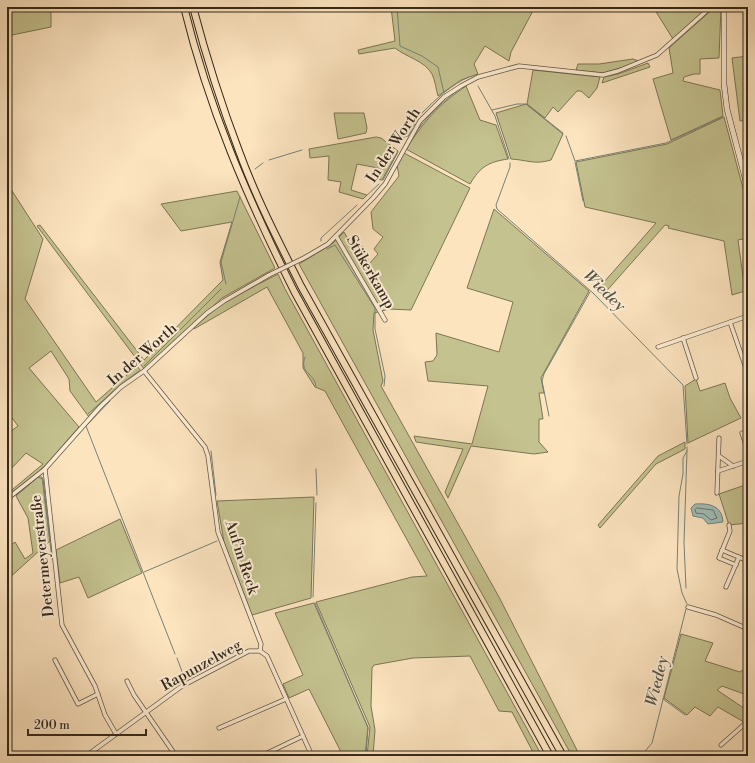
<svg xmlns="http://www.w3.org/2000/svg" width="755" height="763" viewBox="0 0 755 763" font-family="'Libre Bodoni',serif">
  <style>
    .green { fill: #c4c28f; stroke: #7c7555 }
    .water { fill: #a0beb8; stroke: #758279 }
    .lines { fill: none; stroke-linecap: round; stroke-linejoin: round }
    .shore { stroke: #6a736a; stroke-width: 1 }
    .stream { stroke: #758279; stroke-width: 1 }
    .street-casing { stroke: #665744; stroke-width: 5 }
    .secondary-casing { stroke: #34281b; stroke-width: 6 }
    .highway-casing { stroke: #34281b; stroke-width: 8 }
    .street { stroke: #fdedd5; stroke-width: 3.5 }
    .secondary { stroke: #fdedd5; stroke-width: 5 }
    .highway { stroke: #fce4bf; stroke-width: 6 }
    .street-bridge-casing { stroke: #665744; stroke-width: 5; stroke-linecap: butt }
    .street-bridge { stroke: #fdedd5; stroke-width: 3.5 }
    .labels { text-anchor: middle; stroke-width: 4; stroke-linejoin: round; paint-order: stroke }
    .street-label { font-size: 15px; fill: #34281b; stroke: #fdedd5 }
    .water-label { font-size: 16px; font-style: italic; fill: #54554a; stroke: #fdedd5 }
  </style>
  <rect width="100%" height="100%" fill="#fce4bf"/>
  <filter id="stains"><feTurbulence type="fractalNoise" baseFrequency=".005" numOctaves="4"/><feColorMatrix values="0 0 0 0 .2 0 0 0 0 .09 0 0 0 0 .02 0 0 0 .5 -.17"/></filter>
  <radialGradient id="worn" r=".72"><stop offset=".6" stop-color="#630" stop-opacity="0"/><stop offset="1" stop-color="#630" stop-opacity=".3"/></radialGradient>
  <g class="green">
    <polygon points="7,7 51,7 51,27 7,36"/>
    <path d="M391 7H535L511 52 509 61 485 46 474 64 478 74 461 80 438 96C436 89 435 80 432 74 425 61 406 57 395 48L359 54 358 50 395 41Z"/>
    <polygon points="653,7 709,7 673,39"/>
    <polygon points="715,7 721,7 719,58 700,59 700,74 694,74 684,77 683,81 720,90 723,116 671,140 653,79 673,73 669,48"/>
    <polygon points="748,56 748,120 740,121 732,58"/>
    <polygon points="633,59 641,62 603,73 576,70 578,64 599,64"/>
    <polygon points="648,63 650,67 602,83 604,77 618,74"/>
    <polygon points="533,70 600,77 597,88 589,98 581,91 577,91 558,112 553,107 545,118 527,104"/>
    <path d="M466 86 480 120 496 125 508 159C488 162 480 167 470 184L406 149C425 120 437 106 466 86Z"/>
    <path d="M526 104 563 134 551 160C534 165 528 160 511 159L496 113Z"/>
    <polygon points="334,113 364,113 367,128 366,133 338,139"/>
    <polygon points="724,117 748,207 748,238 738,240 745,291 732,295 724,241 668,228 669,226 665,225 603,295 597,290 656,223 585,207 576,162 667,144"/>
    <polygon points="376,137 381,138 398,151 382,180 376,179 378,168 357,164 351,190 367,195 363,199 339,192 341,182 328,180 329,156 310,158 309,149"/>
    <polygon points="404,153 470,188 411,310 389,309 374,313 373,330 383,381 381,386 499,597 580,756 572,756 299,264 332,244 344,232 355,251 363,246 365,249 369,264 378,254 374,249 383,237 373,229 371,212 399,176 397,165"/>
    <path d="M7 183 43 239 25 299 96 402 137 366 141 371 121 386 89 417 70 391 69 379 51 351 29 368 79 427C57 451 36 480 7 498V494L43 464 26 453 10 470 7 466V434L18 426 7 411Z"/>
    <polygon points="237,191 275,268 222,298 144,369 37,226 40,225 144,360 223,280 220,262 232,222 181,231 161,204"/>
    <polygon points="494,209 589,291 541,378 544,393 539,393 543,419 539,419 539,442 548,452 534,454 471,446 448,498 445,492 463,449 416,442 414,436 472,444 488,386 428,381 425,362 433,361 437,355 436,333 499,352 513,302 467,288"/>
    <polygon points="278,274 285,289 542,756 535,756 512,712 499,711 470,656 413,658 374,665 372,668 371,706 375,730 373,756 367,756 370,727 316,602 412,577 427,576 325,391 315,387 303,368 303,353 267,287 194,329 193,328 224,302"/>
    <polygon points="696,379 700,391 725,383 730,398 741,418 688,443 685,386"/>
    <polygon points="685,442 685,449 656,464 600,528 598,525 658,456"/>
    <polygon points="38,477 43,479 50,541 7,580 7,548 15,542 25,559 33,553 28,518 16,496"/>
    <polygon points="748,484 748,523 729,525 719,494"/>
    <polygon points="314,497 311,598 252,615 224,542 217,501"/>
    <polygon points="120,519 142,573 88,598 79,577 60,583 56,550"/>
    <polygon points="314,603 368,727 365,756 343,756 309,689 289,698 283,684 303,675 275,613"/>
    <polygon points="681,634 713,643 705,661 740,672 748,666 748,691 744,694 722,686 717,690 748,711 748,718 744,722 718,707 710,716 695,707 687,715 664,698"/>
  </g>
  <path class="water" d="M695 504C710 503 722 506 723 522L708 524 703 518 693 516 691 508Z"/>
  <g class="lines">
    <polygon class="shore" points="697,508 713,510 717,518 711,520 704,514 696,513 695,510"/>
    <g class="stream">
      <polyline points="397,7 400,46 422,56 438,67 444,93"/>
      <polyline points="478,86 495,116 509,159"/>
      <polyline points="492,110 517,104 526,104 563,133"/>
      <polyline points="566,136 575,161 666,143 723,117"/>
      <path d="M413 137C426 116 442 102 461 88"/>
      <path d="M391 140 408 136C412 129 417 118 423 112 436 99 452 84 469 77"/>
      <polyline points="269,160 302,150"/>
      <polyline points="575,162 583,201"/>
      <polyline points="510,163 510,167 496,205 497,209 593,293 683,385 687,444"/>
      <polyline points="255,169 263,163"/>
      <polyline points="383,180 398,152"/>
      <polyline points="364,198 379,184"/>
      <polyline points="321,241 321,238 357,205"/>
      <polyline points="327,249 335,245 375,308 375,329 385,376 384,386"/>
      <polyline points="226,284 221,262 240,197"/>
      <path d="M305 357C299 374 314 372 316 386"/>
      <polyline points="144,366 221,289"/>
      <polyline points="110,401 86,426 175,654"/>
      <polyline points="179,412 199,437"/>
      <polyline points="88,414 120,385 139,371"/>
      <polyline points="549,416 542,381 544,374 590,292"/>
      <polyline points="687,447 687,451 683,458 683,474 679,496 677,569 682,593 687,604"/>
      <polyline points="211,451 216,495"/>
      <polyline points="316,469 317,495"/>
      <polyline points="16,495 38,477 42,477 52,559"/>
      <polyline points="144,572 217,541"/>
      <polyline points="686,588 684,543 687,451"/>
      <polyline points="313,597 316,503"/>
      <polyline points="315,603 368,728 366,756"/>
      <polyline points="177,658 184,677"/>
      <polyline points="663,699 685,715"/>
      <polyline points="641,756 652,743 686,609"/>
    </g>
    <defs>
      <g id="street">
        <polyline points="336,236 385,320"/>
        <polyline points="304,258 328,244 373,198 385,184 420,121 444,97 461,86 478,77 519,66 603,75 618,71 657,55 711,7"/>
        <polyline points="730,322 748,374"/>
        <polyline points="683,338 696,378"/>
        <polyline points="658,347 748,316"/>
        <polyline points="144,371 205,447 208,456 218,532 261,644 260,651"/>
        <polyline points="742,433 748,451"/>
        <polyline points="719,456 733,466"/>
        <polyline points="45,469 62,625 95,686 105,715 116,734"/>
        <polyline points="718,471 748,461"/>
        <polyline points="717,493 719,438"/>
        <polyline points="7,499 45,469 100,407 121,387 144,371 207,313 224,301 269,275"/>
        <polyline points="729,525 730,531 719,558 736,565"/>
        <polyline points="722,550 748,561"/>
        <polyline points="726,587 739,557"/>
        <polyline points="688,607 716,615 748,629"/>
        <polyline points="55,660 78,704 98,694"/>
        <polyline points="127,681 134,695 176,756"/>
        <polyline points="219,728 286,699"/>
        <polyline points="721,745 748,721"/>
        <polyline points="86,756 182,686 249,651 260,651 267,656 312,756"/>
        <polyline points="261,756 303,736"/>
      </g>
      <polyline id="secondary" points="724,7 724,84 727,109 748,189"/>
      <g id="highway">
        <path d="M184 7C209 109 247 197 294 291L550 756"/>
        <path d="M193 7C206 56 221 104 239 151 256 198 279 242 301 286L563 756"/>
      </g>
    </defs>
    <use href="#street" class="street-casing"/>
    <use href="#secondary" class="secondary-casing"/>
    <use href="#highway" class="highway-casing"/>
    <use href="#street" class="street"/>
    <use href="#secondary" class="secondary"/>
    <use href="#highway" class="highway"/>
    <defs>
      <polyline id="street-bridge" points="269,275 304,258"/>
    </defs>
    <use href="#street-bridge" class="street-bridge-casing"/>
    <use href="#street-bridge" class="street-bridge"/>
  </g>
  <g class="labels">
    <g class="street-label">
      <text transform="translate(393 145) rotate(-57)" y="5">In der Worth</text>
      <text transform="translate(371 272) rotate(60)" y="5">Stükerkamp</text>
      <text transform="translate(142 354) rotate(-41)" y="5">In der Worth</text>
      <text transform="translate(42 556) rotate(-96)" y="5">Determeyerstraße</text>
      <text transform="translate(242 557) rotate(72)" y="5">Auf'm Reck</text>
      <text transform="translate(201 665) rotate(-29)" y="5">Rapunzelweg</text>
    </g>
    <g class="water-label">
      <text transform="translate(605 290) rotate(44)" y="6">Wiedey</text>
      <text transform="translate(656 681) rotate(-76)" y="6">Wiedey</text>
    </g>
  </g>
  <rect width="755" height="763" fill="none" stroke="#fce4bf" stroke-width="24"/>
  <rect x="8" y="8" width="739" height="747" fill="none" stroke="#34281b" stroke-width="2"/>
  <rect x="12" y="12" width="731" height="739" fill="none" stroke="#34281b"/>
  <path d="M28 729v6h118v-6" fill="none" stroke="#34281b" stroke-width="2"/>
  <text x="34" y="729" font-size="12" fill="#34281b" stroke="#fdedd5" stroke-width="3" paint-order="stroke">200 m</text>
  <rect width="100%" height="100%" filter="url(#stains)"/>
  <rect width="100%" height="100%" fill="url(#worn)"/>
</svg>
